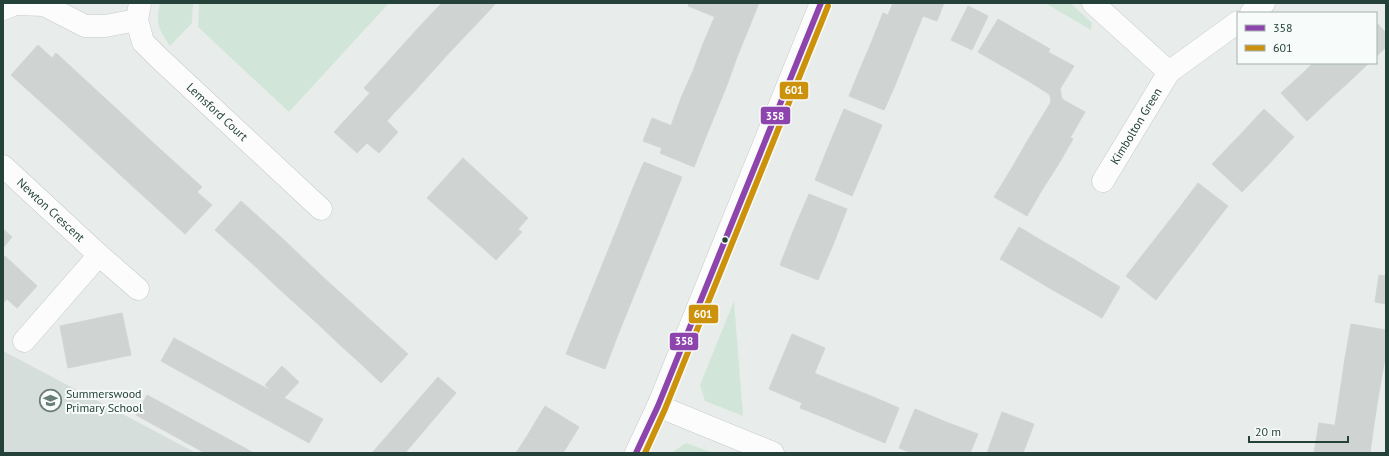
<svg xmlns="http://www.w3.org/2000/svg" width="1389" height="456" viewBox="0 0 1389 456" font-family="'PT Sans',sans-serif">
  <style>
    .built { fill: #d6dedb }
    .green { fill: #d1e6d8 }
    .building { fill: #cfd4d2; stroke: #d1d6d4 }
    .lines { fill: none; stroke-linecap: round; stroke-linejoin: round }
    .minor-casing { stroke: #c5cac8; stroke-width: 23 }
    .minor { stroke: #fcfcfc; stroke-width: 22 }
    .bus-1-casing { stroke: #f7fbf9; stroke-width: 9 }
    .bus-2-casing { stroke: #f7fbf9; stroke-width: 9 }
    .bus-1 { stroke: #8e44ad; stroke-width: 6 }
    .bus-2 { stroke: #cd920c; stroke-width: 6 }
    .bus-dot { fill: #24423a; stroke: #f7fbf9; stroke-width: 1.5 }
    .labels { text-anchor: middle; stroke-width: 4; stroke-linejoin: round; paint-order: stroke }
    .street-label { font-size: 12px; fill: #24423a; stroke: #f7fbf9 }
    .poi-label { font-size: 12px; fill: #24423a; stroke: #f7fbf9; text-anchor: start }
    .line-badge { stroke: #f7fbf9; stroke-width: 1.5 }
    .badge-label { font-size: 11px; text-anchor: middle; font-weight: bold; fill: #fff }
  </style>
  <rect width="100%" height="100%" fill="#e8edeb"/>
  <polygon class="built" points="3,351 130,418 196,453 3,453"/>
  <g class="green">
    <path d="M160 3H193L192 23 170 46C159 29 155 24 160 3Z"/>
    <polygon points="199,3 389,3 289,112 198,27"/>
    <polygon points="1045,3 1070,3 1092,23 1091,30"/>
    <polygon points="734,301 743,416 705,401 700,385"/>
    <polygon points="686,443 713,453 671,453"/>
  </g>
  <g class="building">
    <polygon points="442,3 476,3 487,13 468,33 439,6"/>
    <polygon points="476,3 496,3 487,13"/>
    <polygon points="689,3 759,3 748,30 688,6"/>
    <polygon points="893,3 944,3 937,21 923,16 918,28 888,15"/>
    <polygon points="439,6 468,33 449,53 420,26"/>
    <polygon points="968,6 988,16 972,50 951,40"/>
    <polygon points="883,13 918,28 907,55 872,41"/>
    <polygon points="715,16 748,30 737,57 703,44"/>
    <polygon points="998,19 1024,34 1004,67 978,52"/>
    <polygon points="1376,22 1386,33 1386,47 1376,57"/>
    <polygon points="420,26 449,53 430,74 401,47"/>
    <polygon points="1024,34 1050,49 1030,82 1004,67"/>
    <polygon points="872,41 907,55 896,83 860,69"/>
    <polygon points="703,44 737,57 727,85 693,71"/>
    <polygon points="38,45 52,58 56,53 94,88 63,122 11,75"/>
    <polygon points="401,47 430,74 412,94 383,67"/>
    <polygon points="1048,52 1074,66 1060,89 1061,94 1050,96 1049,94 1030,82"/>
    <polygon points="1313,63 1334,63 1350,81 1328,101 1303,73"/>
    <polygon points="1334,63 1369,63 1350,81"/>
    <polygon points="383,67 412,94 393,114 364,88"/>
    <polygon points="860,69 896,83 884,110 849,96"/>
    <polygon points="693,71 727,85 716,112 681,98"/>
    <polygon points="1303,73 1328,101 1307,121 1281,93"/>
    <polygon points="94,88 160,149 129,183 63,122"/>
    <polygon points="370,93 393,114 387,121 398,132 379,153 367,143 357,153 334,132"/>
    <polygon points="1061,94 1062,99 1085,112 1070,138 1040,120 1051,102 1050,96"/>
    <polygon points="681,98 716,112 705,139 671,126"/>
    <polygon points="844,109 882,125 867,161 829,145"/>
    <polygon points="1264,109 1294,137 1268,165 1238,137"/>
    <polygon points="652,118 705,139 694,167 660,153 662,148 643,141"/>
    <polygon points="1040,120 1073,139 1058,165 1025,145"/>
    <polygon points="1238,137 1268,165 1242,192 1212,164"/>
    <polygon points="829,145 867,161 852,196 815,180"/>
    <polygon points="1025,145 1058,165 1042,190 1010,171"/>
    <polygon points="160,149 202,187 197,192 212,205 185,234 129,183"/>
    <polygon points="463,158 490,183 454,222 427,198"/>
    <polygon points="644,162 682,177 669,209 631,193"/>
    <polygon points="1010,171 1042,190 1027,216 994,197"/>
    <polygon points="490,183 528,218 518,229 522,232 496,260 454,222"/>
    <polygon points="1198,183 1228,206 1210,229 1180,207"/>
    <polygon points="631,193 669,209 656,241 618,226"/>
    <polygon points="809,194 847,209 833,245 794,229"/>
    <polygon points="241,201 262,220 236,249 215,230"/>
    <polygon points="1180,207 1210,229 1192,253 1162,230"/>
    <polygon points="262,220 283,239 257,268 236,249"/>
    <polygon points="618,226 656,241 643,273 605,258"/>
    <polygon points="1019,227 1044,242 1026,274 1000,259"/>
    <polygon points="3,229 12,237 3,248"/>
    <polygon points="794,229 833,245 818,280 780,265"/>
    <polygon points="1162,230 1192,253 1174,276 1144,253"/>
    <polygon points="283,239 304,259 277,287 257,268"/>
    <polygon points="1044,242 1070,257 1051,289 1026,274"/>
    <polygon points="1144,253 1174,276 1156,300 1126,276"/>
    <polygon points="5,256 37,286 17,308 7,299 3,303 3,259"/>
    <polygon points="1070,257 1095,272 1076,303 1051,289"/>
    <polygon points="605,258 643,273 630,305 592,290"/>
    <polygon points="304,259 324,278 298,306 277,287"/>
    <polygon points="1095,272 1120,287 1102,318 1076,303"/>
    <polygon points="1379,275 1386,276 1386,304 1375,302"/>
    <polygon points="324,278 345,297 319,325 298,306"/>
    <polygon points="592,290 630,305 617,337 579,322"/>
    <polygon points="345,297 366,316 340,345 319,325"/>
    <polygon points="122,313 131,355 68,368 60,326"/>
    <polygon points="366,316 387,335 360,363 340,345"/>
    <polygon points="579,322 617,337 605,369 566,354"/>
    <polygon points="1351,324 1386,330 1386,351 1384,364 1345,358"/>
    <polygon points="792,334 825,348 802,403 769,389"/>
    <polygon points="387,335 408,354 381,383 360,363"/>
    <polygon points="174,338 323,419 309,443 161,361"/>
    <polygon points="1345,358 1384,364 1378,398 1340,392"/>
    <polygon points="282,366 299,382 284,398 274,393 265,385"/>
    <polygon points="814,373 843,385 828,419 800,408"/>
    <polygon points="438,377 456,393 405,453 372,453"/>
    <polygon points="843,385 871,396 856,431 828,419"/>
    <polygon points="1340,392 1378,398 1373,431 1335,425"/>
    <polygon points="147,395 254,453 205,453 136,415"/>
    <polygon points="871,396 899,408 885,443 856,431"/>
    <polygon points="545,406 579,427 563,453 556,453 527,436"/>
    <polygon points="915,409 946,422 933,453 911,453 899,448"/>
    <polygon points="1002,412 1034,424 1023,453 987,453"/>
    <polygon points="946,422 978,434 970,453 933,453"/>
    <polygon points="1319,423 1373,431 1370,453 1314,453"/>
    <polygon points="527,436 556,453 516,453"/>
  </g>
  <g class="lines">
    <defs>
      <g id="minor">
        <path id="s1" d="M140 3 137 20 143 42 159 58 321 209"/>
        <polyline points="1093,3 1169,72 1238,22"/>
        <polyline points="3,9 15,4 44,5 85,26 105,26 137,20"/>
        <polyline points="1251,13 1264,3"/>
        <path id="s2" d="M3 166 99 255 138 289"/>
        <path id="s3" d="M1103 181 1169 72"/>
        <polyline points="24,341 99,255"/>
        <polyline points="658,406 773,453"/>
        <polyline points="636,453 658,406 821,3"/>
      </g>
    </defs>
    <use href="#minor" class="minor-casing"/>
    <use href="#minor" class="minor"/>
    <defs>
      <polyline id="bus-1" points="636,453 658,406 821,3"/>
      <polyline id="bus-2" points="645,453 665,409 828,6"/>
    </defs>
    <use href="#bus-1" class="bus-1-casing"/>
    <use href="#bus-2" class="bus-2-casing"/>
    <use href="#bus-1" class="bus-1"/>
    <use href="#bus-2" class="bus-2"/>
  </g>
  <defs>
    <symbol id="school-ring" viewBox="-11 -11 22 22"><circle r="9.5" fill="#f7fbf9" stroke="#697e78" stroke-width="1.5"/><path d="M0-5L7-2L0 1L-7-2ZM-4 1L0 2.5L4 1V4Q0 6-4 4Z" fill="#697e78"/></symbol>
  </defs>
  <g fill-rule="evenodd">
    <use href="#school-ring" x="38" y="388" width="25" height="25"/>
  </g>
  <circle class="bus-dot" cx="725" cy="240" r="3.5"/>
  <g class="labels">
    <g class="street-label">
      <text dy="4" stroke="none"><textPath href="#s1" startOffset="142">Lemsford Court</textPath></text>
      <text dy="4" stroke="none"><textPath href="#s3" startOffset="64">Kimbolton Green</textPath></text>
      <text dy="4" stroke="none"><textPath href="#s2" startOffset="65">Newton Crescent</textPath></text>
    </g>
    <g class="poi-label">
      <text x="66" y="398">Summerswood<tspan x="66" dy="14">Primary School</tspan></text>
    </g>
  </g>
  <g class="line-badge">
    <rect x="779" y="81" width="30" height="19" rx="4" fill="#cd920c"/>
    <rect x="760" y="106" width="31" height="19" rx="4" fill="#8e44ad"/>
    <rect x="688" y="304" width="31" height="20" rx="4" fill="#cd920c"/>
    <rect x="669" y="332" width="30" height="19" rx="4" fill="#8e44ad"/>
  </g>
  <g class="badge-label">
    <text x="794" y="94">601</text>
    <text x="775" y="120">358</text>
    <text x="703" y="318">601</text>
    <text x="684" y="345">358</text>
  </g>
  <rect width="1389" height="456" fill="none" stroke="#24423a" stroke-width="8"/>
  <rect x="1237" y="12" width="140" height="52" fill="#f7fbf9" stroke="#a3b1ad"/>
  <rect x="1245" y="25" width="20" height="6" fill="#8e44ad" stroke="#a3b1ad"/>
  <text x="1273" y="32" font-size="12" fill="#24423a">358</text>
  <rect x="1245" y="45" width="20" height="6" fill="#cd920c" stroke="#a3b1ad"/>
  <text x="1273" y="52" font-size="12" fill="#24423a">601</text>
  <path d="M1249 436v6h99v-6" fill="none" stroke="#24423a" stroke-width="2"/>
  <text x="1255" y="436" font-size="12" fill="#24423a" stroke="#f7fbf9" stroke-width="3" paint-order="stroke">20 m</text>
</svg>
